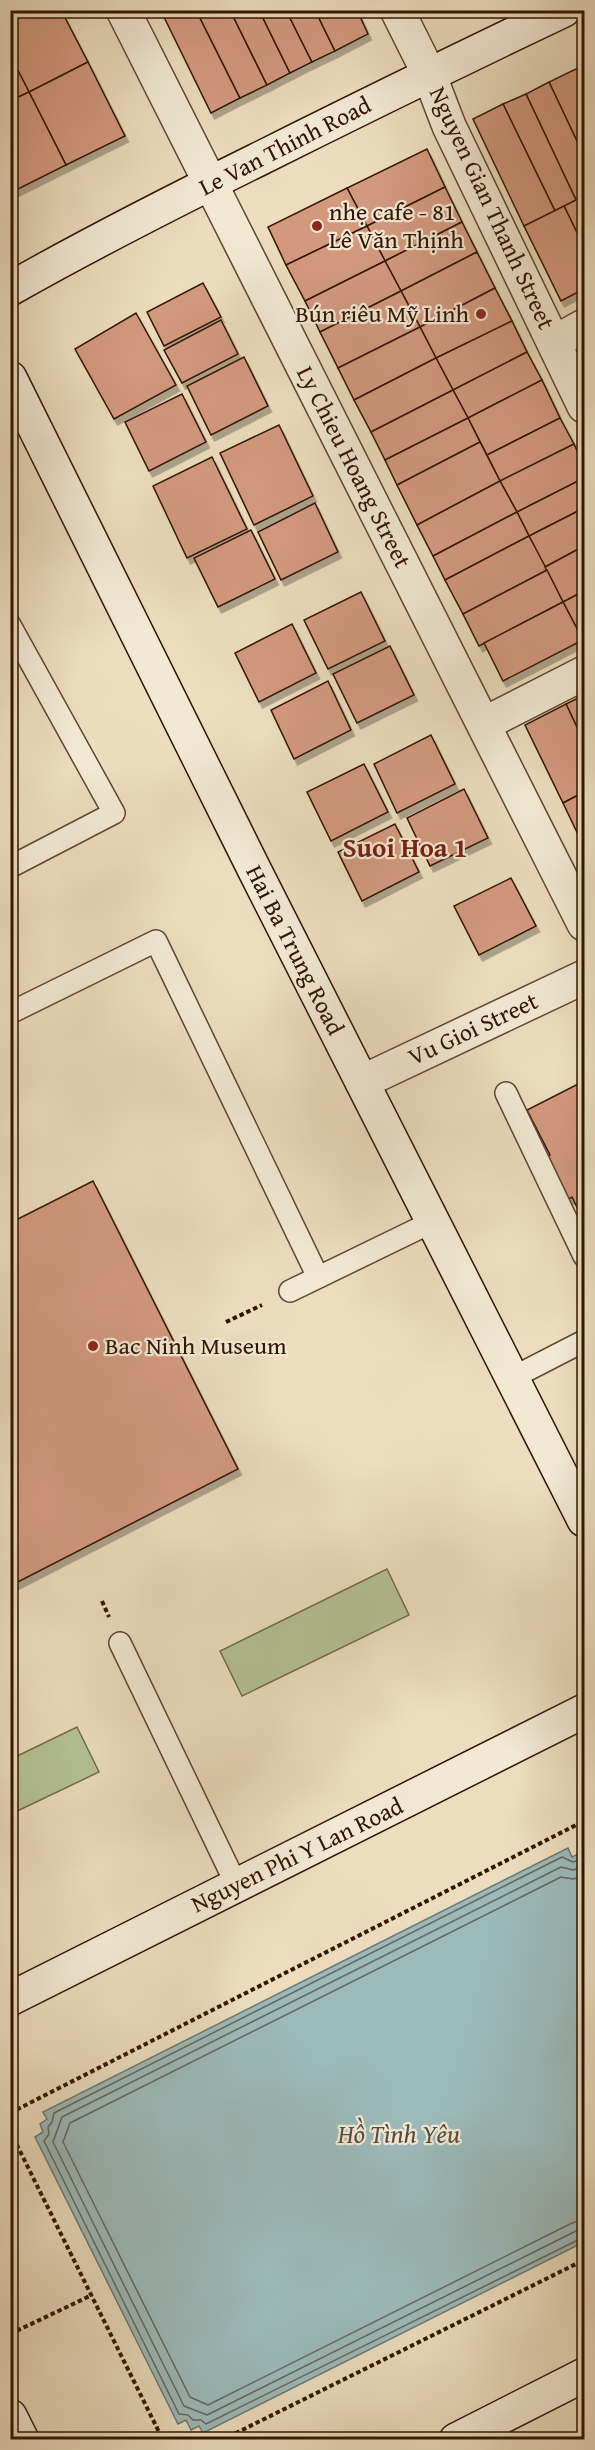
<svg xmlns="http://www.w3.org/2000/svg" width="595" height="2450" viewBox="0 0 595 2450" font-family="'Gentium Book Plus',serif">
  <style>
    .green { fill: #b4c294; stroke: #736b4a; stroke-width: 1.5 }
    .water { fill: #9bbaba; stroke: #717870; stroke-width: 1.5 }
    .lines { fill: none; stroke-linecap: round; stroke-linejoin: round }
    .shore { stroke: #66675d; stroke-width: 1.5 }
    .building { fill: #d3997f; stroke: #321400; stroke-width: 1.5; filter: url(#shadow) }
    .lane-casing { stroke: #604630; stroke-width: 24 }
    .street-casing { stroke: #604630; stroke-width: 36 }
    .secondary-casing { stroke: #321400; stroke-width: 36 }
    .path { stroke: #321400; stroke-width: 4; stroke-dasharray: 4.5 3; stroke-linecap: butt }
    .lane { stroke: #f2e9d5; stroke-width: 21 }
    .street { stroke: #f2e9d5; stroke-width: 33 }
    .secondary { stroke: #f2e9d5; stroke-width: 33 }
    .poi-dot { fill: #8f2418; stroke: #f2e9d5; stroke-width: 2 }
    .labels { text-anchor: middle; stroke-width: 4.5; stroke-linejoin: round; paint-order: stroke }
    .street-label { font-size: 24px; fill: #321400; stroke: #f2e9d5 }
    .poi-label { font-size: 24px; fill: #321400; stroke: #f2e9d5; text-anchor: start }
    .water-label { font-size: 26px; font-style: italic; fill: #574e41; stroke: #f2e9d5 }
    .quarter-label { font-size: 27px; font-weight: bold; fill: #7a1f14; stroke: #f2e9d5 }
  </style>
  <defs>
    <filter id="shadow"><feDropShadow dx="3.5" dy="6" stdDeviation="0" flood-color="#0004"/></filter>
  </defs>
  <rect width="100%" height="100%" fill="#ebddbe"/>
  <filter id="stains"><feTurbulence type="fractalNoise" baseFrequency=".00333" numOctaves="4"/><feColorMatrix values="0 0 0 0 .2 0 0 0 0 .09 0 0 0 0 .02 0 0 0 .5 -.17"/></filter>
  <radialGradient id="worn" r=".72"><stop offset=".6" stop-color="#630" stop-opacity="0"/><stop offset="1" stop-color="#630" stop-opacity=".3"/></radialGradient>
  <g class="green">
    <polygon points="387,1569 409,1615 242,1696 220,1651"/>
    <polygon points="77,1727 99,1772 11,1814 11,1759"/>
  </g>
  <polygon class="water" points="568,1848 572,1857 583,1852 584,1855 584,2242 203,2433 199,2426 191,2430 186,2420 178,2424 35,2137 43,2132 40,2124 47,2119 43,2112"/>
  <g class="lines">
    <g class="shore">
      <polyline points="584,1858 573,1862 562,1857 54,2113 52,2122 48,2127 49,2134 44,2141 179,2414 188,2415 193,2420 201,2420 206,2424 584,2237"/>
      <polyline points="584,1866 573,1870 561,1867 62,2117 53,2142 184,2406 207,2415 576,2231 584,2229"/>
      <polyline points="584,1876 573,1879 561,1877 70,2123 63,2142 190,2397 208,2405 572,2223 584,2220"/>
    </g>
  </g>
  <g class="building">
    <polygon points="10,10 35,10 10,23"/>
    <polygon points="33,10 61,10 88,62 29,92 10,55 10,22"/>
    <polygon points="196,10 240,98 211,113 161,11"/>
    <polygon points="196,10 230,10 267,85 240,98"/>
    <polygon points="230,10 259,10 290,73 267,85"/>
    <polygon points="259,10 286,10 312,62 290,73"/>
    <polygon points="286,10 315,10 335,51 312,62"/>
    <polygon points="315,10 357,10 368,34 335,51"/>
    <polygon points="10,55 29,92 10,101"/>
    <polygon points="88,62 125,136 66,165 29,92"/>
    <polygon points="584,65 584,83 578,68"/>
    <polygon points="578,68 584,83 584,156 549,82"/>
    <polygon points="549,82 584,156 584,196 576,200 526,94"/>
    <polygon points="29,92 66,165 10,193 10,101"/>
    <polygon points="526,94 576,200 555,211 503,104"/>
    <polygon points="503,104 555,211 524,226 473,119"/>
    <polygon points="427,149 445,187 367,226 347,188"/>
    <polygon points="445,187 462,222 385,261 367,226"/>
    <polygon points="347,188 367,226 286,265 268,227"/>
    <polygon points="584,196 584,247 564,206"/>
    <polygon points="564,206 584,247 584,289 561,301 524,226"/>
    <polygon points="462,222 477,252 401,291 385,261"/>
    <polygon points="367,226 385,261 305,301 286,265"/>
    <polygon points="477,252 495,288 420,327 401,291"/>
    <polygon points="385,261 401,291 320,332 305,301"/>
    <polygon points="203,283 221,317 164,346 147,312"/>
    <polygon points="495,288 512,321 436,358 420,327"/>
    <polygon points="401,291 420,327 338,368 320,332"/>
    <polygon points="136,313 176,385 114,419 75,349"/>
    <polygon points="221,320 238,354 182,383 164,350"/>
    <polygon points="512,321 527,352 453,390 436,358"/>
    <polygon points="420,327 436,358 354,400 338,368"/>
    <polygon points="527,352 542,380 468,418 453,390"/>
    <polygon points="244,357 268,406 211,435 187,386"/>
    <polygon points="436,358 453,390 371,432 354,400"/>
    <polygon points="542,380 560,418 487,455 468,418"/>
    <polygon points="453,390 468,418 385,460 371,432"/>
    <polygon points="182,394 206,442 149,471 125,422"/>
    <polygon points="468,418 480,442 397,485 385,460"/>
    <polygon points="560,418 574,444 500,481 487,455"/>
    <polygon points="279,425 313,496 254,525 220,453"/>
    <polygon points="480,442 500,481 417,525 397,485"/>
    <polygon points="574,444 584,466 584,478 517,512 500,481"/>
    <polygon points="212,457 247,529 187,558 153,486"/>
    <polygon points="584,478 584,508 529,536 517,512"/>
    <polygon points="500,481 517,512 433,556 417,525"/>
    <polygon points="315,503 338,552 281,580 258,532"/>
    <polygon points="584,508 584,546 545,567 529,536"/>
    <polygon points="517,512 529,536 445,580 433,556"/>
    <polygon points="251,530 275,579 218,607 194,558"/>
    <polygon points="529,536 547,570 463,614 445,580"/>
    <polygon points="584,546 584,591 563,602 545,567"/>
    <polygon points="547,570 563,602 479,646 463,614"/>
    <polygon points="584,591 584,639 583,640 563,602"/>
    <polygon points="361,592 385,641 328,669 304,620"/>
    <polygon points="563,602 583,640 503,681 484,643"/>
    <polygon points="292,624 316,673 259,702 235,653"/>
    <polygon points="390,646 414,695 357,723 333,674"/>
    <polygon points="328,681 351,730 294,759 271,710"/>
    <polygon points="584,695 584,742 566,704"/>
    <polygon points="566,704 584,742 584,792 563,803 525,725"/>
    <polygon points="431,735 455,784 397,813 374,764"/>
    <polygon points="364,764 388,812 331,841 307,792"/>
    <polygon points="464,789 488,838 430,866 407,818"/>
    <polygon points="584,792 584,847 563,803"/>
    <polygon points="395,824 419,872 362,901 338,852"/>
    <polygon points="511,878 536,926 479,955 454,906"/>
    <polygon points="584,1081 584,1122 580,1124 584,1133 584,1222 572,1197 562,1203 540,1160 550,1155 527,1110"/>
    <polygon points="93,1181 238,1469 10,1586 10,1223"/>
  </g>
  <g class="lines">
    <defs>
      <g id="lane">
        <polyline points="10,625 114,813 10,867"/>
        <polyline points="10,1013 156,941 318,1277"/>
        <polyline points="506,1093 584,1256"/>
        <polyline points="290,1291 432,1222"/>
        <polyline points="512,1378 584,1341"/>
        <polyline points="120,1643 236,1884"/>
      </g>
      <g id="street">
        <polyline points="123,10 584,924"/>
        <polyline points="397,10 429,74 449,126 584,406"/>
        <polyline points="555,342 584,326"/>
        <polyline points="484,724 584,673"/>
        <polyline points="362,1082 584,977"/>
      </g>
      <g id="secondary">
        <path d="M10 289C91 243 174 201 257 160 359 109 461 59 564 10"/>
        <polyline points="10,378 253,867 584,1520"/>
        <polyline points="10,1999 584,1711"/>
        <polyline points="10,2416 22,2440"/>
        <polyline points="456,2440 584,2375"/>
      </g>
    </defs>
    <use href="#lane" class="lane-casing"/>
    <use href="#street" class="street-casing"/>
    <use href="#secondary" class="secondary-casing"/>
    <g class="path">
      <polyline points="226,1322 262,1305"/>
      <polyline points="102,1601 109,1617"/>
      <polyline points="10,2113 584,1821"/>
      <polyline points="10,2131 163,2440"/>
      <polyline points="10,2334 92,2295"/>
      <polyline points="222,2440 584,2260"/>
    </g>
    <use href="#lane" class="lane"/>
    <use href="#street" class="street"/>
    <use href="#secondary" class="secondary"/>
  </g>
  <g class="poi-dot">
    <circle cx="317" cy="226" r="6"/>
    <circle cx="481" cy="314" r="6"/>
    <circle cx="93" cy="1346" r="6"/>
  </g>
  <g class="labels">
    <g class="street-label">
      <text transform="translate(285 146) rotate(-27)" y="8">Le Van Thinh Road</text>
      <text transform="translate(492 208) rotate(65)" y="8">Nguyen Gian Thanh Street</text>
      <text transform="translate(354 467) rotate(63)" y="8">Ly Chieu Hoang Street</text>
      <text transform="translate(295 950) rotate(63)" y="8">Hai Ba Trung Road</text>
      <text transform="translate(473 1029) rotate(-25)" y="8">Vu Gioi Street</text>
      <text transform="translate(297 1855) rotate(-26)" y="8">Nguyen Phi Y Lan Road</text>
    </g>
    <g class="poi-label">
      <text x="329" y="220">nhẹ cafe - 81<tspan x="329" dy="28">Lê Văn Thịnh</tspan></text>
      <text x="469" y="322" text-anchor="end">Bún riêu Mỹ Linh</text>
      <text x="105" y="1354">Bac Ninh Museum</text>
    </g>
    <g class="water-label">
      <text x="399" y="2143">Hồ Tình Yêu</text>
    </g>
    <g class="quarter-label">
      <text x="405" y="857">Suoi Hoa 1</text>
    </g>
  </g>
  <rect width="595" height="2450" fill="none" stroke="#ebddbe" stroke-width="36"/>
  <rect x="12" y="12" width="571" height="2426" fill="none" stroke="#321400" stroke-width="3"/>
  <rect x="18" y="18" width="559" height="2414" fill="none" stroke="#321400" stroke-width="1.5"/>
  <rect width="100%" height="100%" filter="url(#stains)"/>
  <rect width="100%" height="100%" fill="url(#worn)"/>
</svg>
